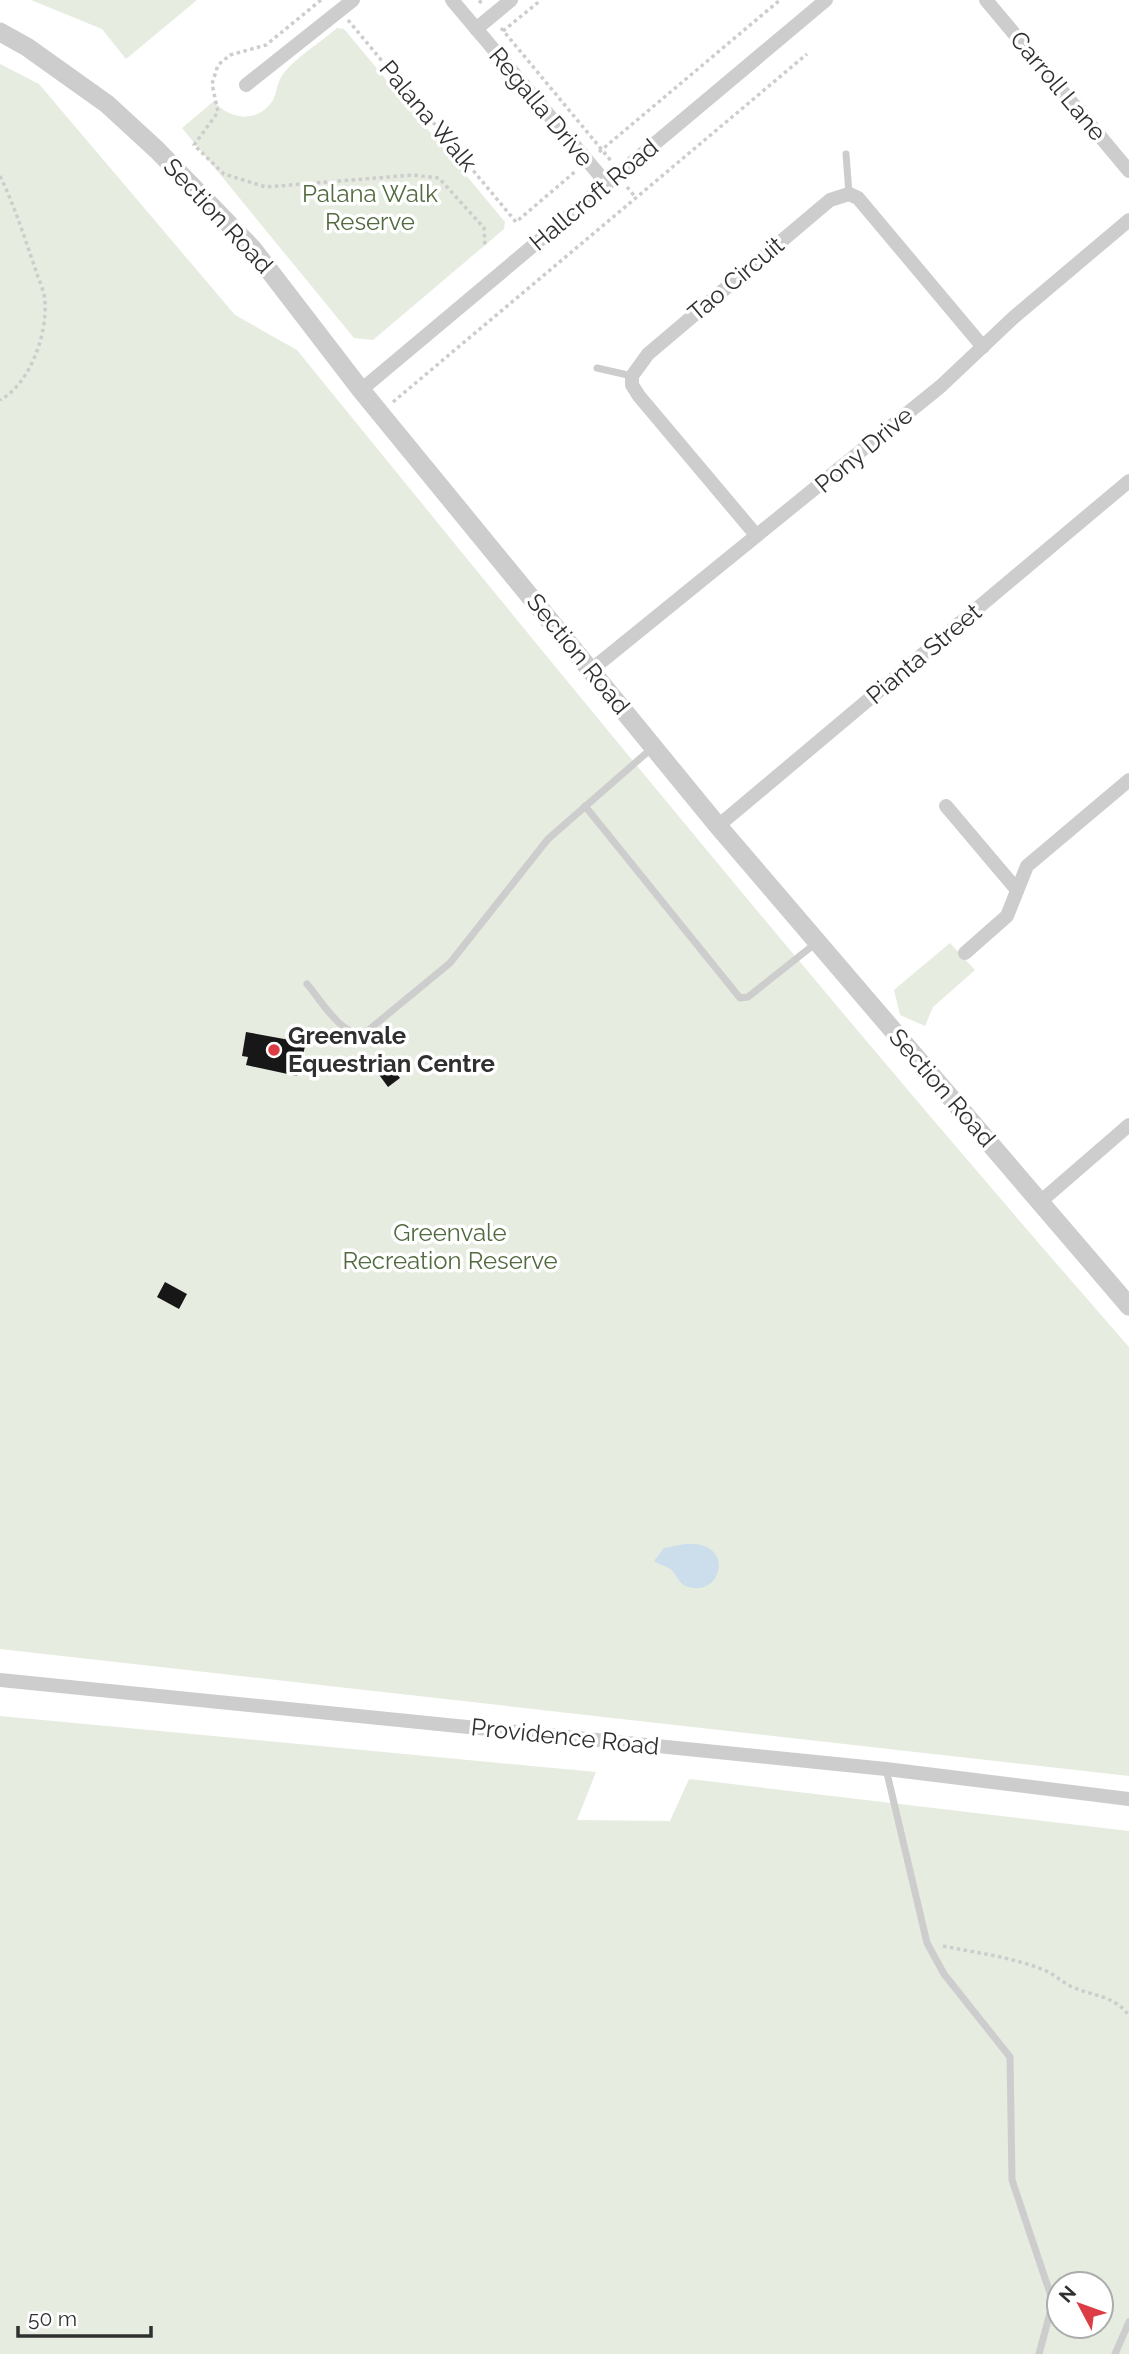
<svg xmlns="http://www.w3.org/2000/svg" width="1129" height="2354" viewBox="0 0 1129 2354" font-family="Raleway,sans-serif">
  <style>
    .green { fill: #e6ecdf; fill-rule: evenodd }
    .water { fill: #ccdeeb }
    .building { fill: #171717 }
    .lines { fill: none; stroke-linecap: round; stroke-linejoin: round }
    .path { stroke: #cdcdcd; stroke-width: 3.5; stroke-dasharray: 3.5 3.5; stroke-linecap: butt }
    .service { stroke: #cdcdcd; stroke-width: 7 }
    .minor { stroke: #cdcdcd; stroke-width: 14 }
    .tertiary { stroke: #cdcdcd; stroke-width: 19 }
    .poi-dot { fill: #dc3c45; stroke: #fff; stroke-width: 2.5 }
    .labels { text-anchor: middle; stroke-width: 7; stroke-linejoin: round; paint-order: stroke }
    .street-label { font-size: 24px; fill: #303030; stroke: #fff }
    .park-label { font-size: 24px; fill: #526a3f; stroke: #fff }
    .poi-label { font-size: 24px; font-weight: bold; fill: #303030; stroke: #fff; text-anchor: start }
  </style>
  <rect width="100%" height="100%" fill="#fff"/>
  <g class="green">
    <polygon points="31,0 197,0 126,59 102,29"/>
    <path d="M337 28 344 29 505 222 504 229 373 340 354 338 182 128 214 101C230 121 259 123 273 100 277 92 277 82 283 74 296 57 320 43 337 28Z"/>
    <path d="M0 64 39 84 235 315 297 350C570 686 844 1021 1129 1347V1776L0 1649Z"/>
    <polygon points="950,943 975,970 933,1007 925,1026 900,1015 894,990"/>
    <path d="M0 1716 596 1772 577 1820 670 1821 689 1779 1129 1831V2354H0ZM1059 2284H1101V2326H1059Z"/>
  </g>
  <path class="water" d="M685 1544C736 1540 723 1597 689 1587 678 1585 677 1573 669 1568 664 1565 659 1565 654 1561L664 1548Z"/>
  <g class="building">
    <polygon points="246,1032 306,1043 297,1076 246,1065 248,1057 242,1056"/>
    <polygon points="383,1056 400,1078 388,1087 372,1065"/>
    <polygon points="165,1282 187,1294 179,1309 157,1297"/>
  </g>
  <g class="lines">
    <g class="path">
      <polyline points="321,0 266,45 230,55 218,65 212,84 218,112 194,145 224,174 266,187 413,175 439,178 484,228 485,247"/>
      <polyline points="479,3 482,0"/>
      <polyline points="348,20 516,222 577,170"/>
      <polyline points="501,28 612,162"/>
      <polyline points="503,31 541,0"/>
      <polyline points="599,152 780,0"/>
      <path d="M0 176C15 207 25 239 36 271 39 281 45 292 45 302 47 335 30 384 0 400"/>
      <polyline points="627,187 636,198"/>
      <polyline points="393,402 807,54"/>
      <path d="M943 1946C977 1953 1012 1957 1044 1970 1054 1974 1062 1982 1072 1987 1093 1996 1116 1996 1129 2016"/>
    </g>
    <g class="service">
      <polyline points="846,154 849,194"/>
      <polyline points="597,368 632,376"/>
      <polyline points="585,806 740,998 748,997 816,943"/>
      <path d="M307 984C321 1000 342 1038 365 1033L450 963 548 839 651 749"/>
      <polyline points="886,1769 927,1943 944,1974 1010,2057 1012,2180 1053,2302 1039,2354"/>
      <polyline points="1115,2354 1129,2322"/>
    </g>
    <g class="minor">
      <polyline points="452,0 607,184"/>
      <polyline points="986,0 1129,171"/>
      <polyline points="476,29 511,0"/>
      <polyline points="246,85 353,0"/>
      <polyline points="361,390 826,0"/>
      <polyline points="756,535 639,396 632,385 632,376 648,354 830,200 849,194 858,198 983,347"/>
      <polyline points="591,670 941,386 1013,318 1129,220"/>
      <polyline points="946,806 1017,890"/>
      <polyline points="718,826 1129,481"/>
      <polyline points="965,953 1007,916 1027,866 1129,780"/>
      <polyline points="1040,1202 1129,1125"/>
      <polyline points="0,1680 886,1769 1129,1799"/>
    </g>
    <polyline class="tertiary" points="0,32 27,47 107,104 157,150 252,248 361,390 718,826 1129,1306"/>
  </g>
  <circle class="poi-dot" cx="274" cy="1050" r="7"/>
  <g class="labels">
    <g class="street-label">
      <text transform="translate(1058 86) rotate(50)" y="8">Carroll Lane</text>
      <text transform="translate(541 107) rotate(50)" y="8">Regalla Drive</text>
      <text transform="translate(428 116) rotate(50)" y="8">Palana Walk</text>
      <text transform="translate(594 195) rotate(-40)" y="8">Hallcroft Road</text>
      <text transform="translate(218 216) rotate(47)" y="8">Section Road</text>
      <text transform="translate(736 279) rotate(-40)" y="8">Tao Circuit</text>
      <text transform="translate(864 450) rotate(-40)" y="8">Pony Drive</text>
      <text transform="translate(578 654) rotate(51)" y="8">Section Road</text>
      <text transform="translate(924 654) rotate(-40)" y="8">Pianta Street</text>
      <text transform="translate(942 1088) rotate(49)" y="8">Section Road</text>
      <text transform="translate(565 1737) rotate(6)" y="8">Providence Road</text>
    </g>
    <g class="park-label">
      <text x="370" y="202">Palana Walk<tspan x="370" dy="28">Reserve</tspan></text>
      <text x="450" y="1241">Greenvale<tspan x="450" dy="28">Recreation Reserve</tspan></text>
    </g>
    <g class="poi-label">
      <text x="288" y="1044">Greenvale<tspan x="288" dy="28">Equestrian Centre</tspan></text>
    </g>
  </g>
  <g transform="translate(1080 2305) rotate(311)"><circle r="33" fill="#ffffff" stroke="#acacac" stroke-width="2"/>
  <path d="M0-5L12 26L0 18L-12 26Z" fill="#dc3c45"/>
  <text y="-10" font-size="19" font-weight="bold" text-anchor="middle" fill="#303030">N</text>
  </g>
  <path d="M18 2326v10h133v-10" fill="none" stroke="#303030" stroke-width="3.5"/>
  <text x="28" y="2326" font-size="21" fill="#303030" stroke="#ffffff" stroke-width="5" paint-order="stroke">50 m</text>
</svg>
